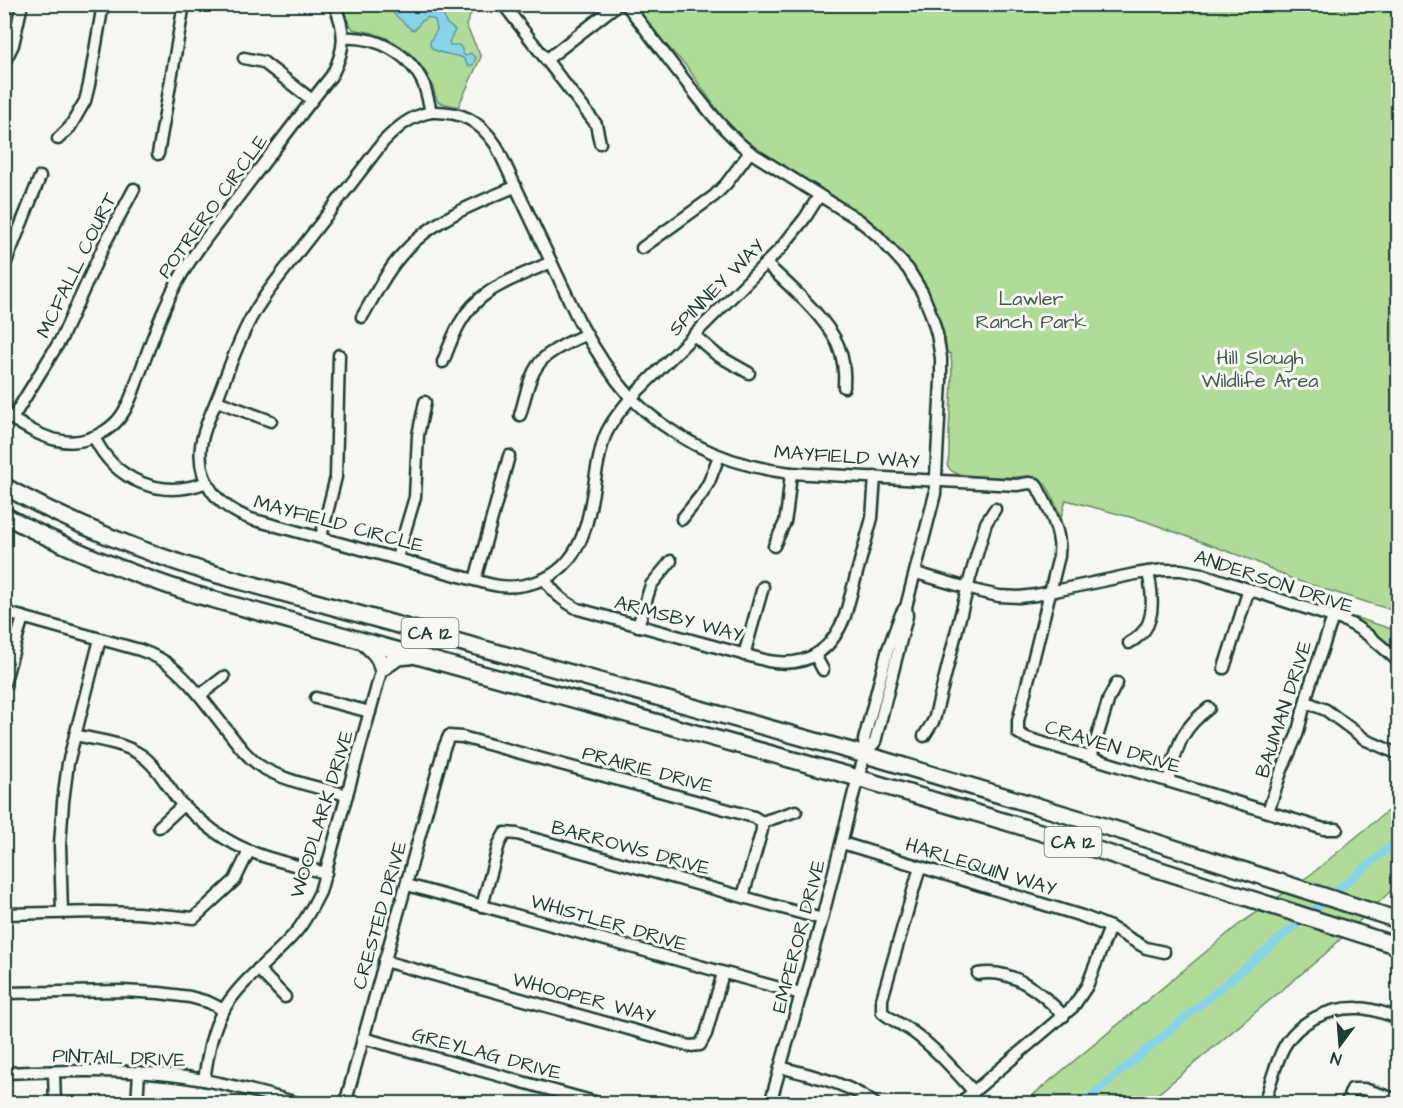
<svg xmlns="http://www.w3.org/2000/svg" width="1403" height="1108" viewBox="0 0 1403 1108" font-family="'Architects Daughter',sans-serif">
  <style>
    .green { fill: #b0db99; stroke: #688c66; stroke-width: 1.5 }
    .water { fill: #89d3e9; stroke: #5f97a1; stroke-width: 1.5 }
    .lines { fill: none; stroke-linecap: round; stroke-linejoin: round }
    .canal { stroke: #89d3e9; stroke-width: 8 }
    .minor-casing { stroke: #1f3d34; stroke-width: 15 }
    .highway-casing { stroke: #1f3d34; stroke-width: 20 }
    .minor { stroke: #f6f6f2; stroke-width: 10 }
    .highway { stroke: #f6f6f2; stroke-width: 15 }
    .labels { text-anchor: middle; stroke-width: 6; stroke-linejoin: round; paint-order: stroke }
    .shield { fill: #f6f6f2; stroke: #60746d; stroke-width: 1.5 }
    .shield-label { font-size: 18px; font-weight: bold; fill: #1f3d34 }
    .street-label { font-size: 20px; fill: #1f3d34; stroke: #f6f6f2 }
    .park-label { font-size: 20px; fill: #3c5d48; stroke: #f6f6f2 }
  </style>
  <rect width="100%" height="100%" fill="#f6f6f2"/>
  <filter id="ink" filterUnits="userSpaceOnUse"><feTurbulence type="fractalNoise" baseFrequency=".0167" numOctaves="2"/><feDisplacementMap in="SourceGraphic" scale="12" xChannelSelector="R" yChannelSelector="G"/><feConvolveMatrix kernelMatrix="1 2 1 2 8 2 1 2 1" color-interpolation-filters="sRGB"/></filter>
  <g filter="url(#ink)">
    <g class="green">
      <path d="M342 5H475L466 25 481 57 458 107 438 102C435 97 434 90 432 84 421 60 401 42 376 34 368 31 360 31 353 29L349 23Z"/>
      <path d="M629 5H1398V612L1292 579 1254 561 1145 521 1066 500 1061 518C1056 507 1050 486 1041 480 1033 474 1024 477 1014 477 1002 478 963 477 953 472 949 469 950 469 947 465 951 455 948 443 949 432 950 404 954 382 951 354L936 349 934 313 892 257 820 187 741 143 687 67Z"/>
      <polygon points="1354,617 1398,631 1398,651 1397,650"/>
      <polygon points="1398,802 1398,884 1325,954 1147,1103 1022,1104 1237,926 1314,872"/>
    </g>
    <path class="water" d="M394 5 401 6 412 10 417 7V5H433L432 10 444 16 446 23 455 30 449 42 450 45H459L462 49 463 54 466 56 470 53 476 58 473 65 468 66C467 65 465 60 463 58 456 54 429 54 430 43 430 39 435 34 437 30L435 20 428 17 420 22 418 26 414 30 411 29 393 13 392 8Z"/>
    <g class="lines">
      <polyline class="canal" points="1082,1104 1398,840"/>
      <defs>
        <g id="minor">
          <polyline points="503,4 596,124 600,143"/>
          <path d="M626 4C645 29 664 53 683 78 704 105 723 131 750 152L859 220 878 236 908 269 922 292 931 314 937 334 941 358V381L935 494 906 607 907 616 875 742 865 754 854 792 822 919 770 1104"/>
          <path d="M343 38C377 36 410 53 424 85 427 94 429 103 431 112"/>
          <polyline points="244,58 263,62 312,100"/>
          <polyline points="546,60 618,4"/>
          <polyline points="4,63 13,45 22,4"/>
          <path d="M431 112C461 111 479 120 496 145L579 321C594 349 610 374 631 398 621 410 611 422 605 436 587 485 599 558 539 581 522 587 507 589 489 584L251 519C218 507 197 482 201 446 203 428 213 410 219 394 229 368 238 342 251 318 264 294 283 273 299 251 327 215 355 179 383 142 399 126 409 117 431 112Z"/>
          <polyline points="58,139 70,127 85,101 89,85 103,4"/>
          <polyline points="158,154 184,4"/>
          <path d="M819 196 805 218 781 248 631 398C675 441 730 466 791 473L1017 485 1029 483 1036 484C1045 502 1057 522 1059 542 1060 546 1059 552 1059 556L1018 721V733L1027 738 1324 829H1337"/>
          <polyline points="642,248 714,196 726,184 750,152"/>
          <path d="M766 264C787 283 827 319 838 345 844 359 845 372 844 387"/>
          <polyline points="4,267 40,177"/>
          <path d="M362 317C375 295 387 270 405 251 434 219 476 203 515 187"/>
          <polyline points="694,335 717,355 749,373"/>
          <path d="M443 362C448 349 453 335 460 323 480 287 515 279 551 262"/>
          <polyline points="217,401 271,421"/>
          <path d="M4 414C37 434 67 455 105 431 111 427 117 422 121 416 131 403 135 385 141 370 150 345 159 319 171 294 188 259 214 228 238 197 269 156 300 115 332 75 346 48 346 31 334 4"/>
          <path d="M520 415C526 396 529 372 544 358 556 347 573 341 586 334"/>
          <polyline points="12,419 61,339 105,243 134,189"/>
          <path d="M94 437C115 481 161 500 207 482"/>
          <polyline points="682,519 702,494 709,482 719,456"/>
          <polyline points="321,537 336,477 339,355"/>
          <polyline points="774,546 785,522 787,510 791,473"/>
          <polyline points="397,558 415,497 418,435 425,402"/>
          <path d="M916 573 981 592 999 596 1019 597 1036 595 1135 574 1163 570H1181L1202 574 1345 621C1366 631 1381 646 1398 661"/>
          <path d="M545 579C553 593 563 601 578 609L768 661C806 668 831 652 845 616L872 518 875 477"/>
          <polyline points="475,580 509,456"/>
          <path d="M4 612 140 650C151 654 163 659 172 667 193 684 209 708 226 729 237 743 246 756 260 766 283 781 321 788 347 795"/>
          <polyline points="638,626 651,585 671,561"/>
          <path d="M1129 643C1133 641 1137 638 1141 634 1156 620 1152 590 1148 572"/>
          <polyline points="744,655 763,587"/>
          <polyline points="815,655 823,670"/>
          <polyline points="1224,668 1249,589"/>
          <polyline points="4,684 23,617"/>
          <polyline points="200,695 224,677"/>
          <polyline points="316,698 370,712"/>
          <polyline points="1306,702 1326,710 1366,740 1398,754"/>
          <path d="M75 735C96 740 122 742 141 755 157 766 167 786 179 801 189 812 203 822 214 831 247 856 287 863 326 873"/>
          <polyline points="924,736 934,720 970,578 986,523 995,509"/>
          <polyline points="865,754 864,740 888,649 901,614 904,609"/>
          <polyline points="1091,757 1109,698 1117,683"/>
          <path d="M1168 781C1178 746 1179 731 1209 708"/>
          <polyline points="1268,812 1281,772 1297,735 1309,688 1333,617"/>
          <polyline points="762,822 796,811"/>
          <polyline points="159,827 183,805"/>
          <polyline points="842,843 1082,916 1110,927 1146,948 1164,952"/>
          <path d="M920 867 882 999V1012C891 1020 903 1025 913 1032 936 1049 955 1071 974 1092"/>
          <polyline points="407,885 801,994"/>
          <polyline points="482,906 499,844 505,833 517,834 822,919"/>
          <polyline points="62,912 60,845 63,802 68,763 100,639"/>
          <polyline points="4,914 98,912 138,913 194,918 235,880 249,851"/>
          <polyline points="384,961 690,1046 700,1045 706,1034 723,973"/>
          <polyline points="258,969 285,997"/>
          <path d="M978 974C1013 968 1041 992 1064 1016"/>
          <polyline points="4,993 122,991 159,993 190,997 208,1002 224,1010"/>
          <polyline points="363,1038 602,1104"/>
          <path d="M780 1067C812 1076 849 1083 875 1104"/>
          <polyline points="54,1072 55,1104"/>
          <path d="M4 1073C60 1071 115 1069 170 1075 215 1080 258 1092 301 1104"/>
          <path d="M204 1080C208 1055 211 1031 224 1009 243 978 273 959 296 932 306 920 313 906 320 892L382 668"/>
          <polyline points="137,1104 139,1072"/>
          <polyline points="345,1104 444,748 449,736 462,737 754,817 762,822 762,830 743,896"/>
          <polyline points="959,1104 1073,1007 1087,986 1110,927"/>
          <path d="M1264 1104C1270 1085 1275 1064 1284 1047 1298 1021 1330 1007 1358 1008 1372 1008 1386 1014 1398 1018"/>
          <polyline points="1346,1104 1352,1089 1364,1089 1398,1100"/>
        </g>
        <g id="highway">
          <path d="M4 486C68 522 135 549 204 571L880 759 1127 833 1398 920"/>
          <path d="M4 515C66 549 131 574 197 595L858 778 1060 838 1398 946"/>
          <path d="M365 643C373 651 380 656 382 668L398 657 410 656"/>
        </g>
      </defs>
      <use href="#minor" class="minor-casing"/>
      <use href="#highway" class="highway-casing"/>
      <use href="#minor" class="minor"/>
      <use href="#highway" class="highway"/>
    </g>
  </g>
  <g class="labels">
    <g class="shield">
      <rect x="401.5" y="618" width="57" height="30" rx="4.5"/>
      <rect x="1044.5" y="827" width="57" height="30" rx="4.5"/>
    </g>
    <g class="shield-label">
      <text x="430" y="639">CA 12</text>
      <text x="1073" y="848">CA 12</text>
    </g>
    <g class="street-label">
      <text transform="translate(212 206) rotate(-54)" y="7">POTRERO CIRCLE</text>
      <text transform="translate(76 265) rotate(-64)" y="7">MCFALL COURT</text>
      <text transform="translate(716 287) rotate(-45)" y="7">SPINNEY WAY</text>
      <text transform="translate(847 456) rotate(4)" y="7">MAYFIELD WAY</text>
      <text transform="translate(339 523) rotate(15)" y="7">MAYFIELD CIRCLE</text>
      <text transform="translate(1274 581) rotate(18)" y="7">ANDERSON DRIVE</text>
      <text transform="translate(679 618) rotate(15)" y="7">ARMSBY WAY</text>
      <text transform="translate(1283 709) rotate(-72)" y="7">BAUMAN DRIVE</text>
      <text transform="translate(1113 746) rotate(17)" y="7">CRAVEN DRIVE</text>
      <text transform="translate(648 769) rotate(15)" y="7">PRAIRIE DRIVE</text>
      <text transform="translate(321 814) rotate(-73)" y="7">WOODLARK DRIVE</text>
      <text transform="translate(631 847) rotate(15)" y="7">BARROWS DRIVE</text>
      <text transform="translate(981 866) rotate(17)" y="7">HARLEQUIN WAY</text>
      <text transform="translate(379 915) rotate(-74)" y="7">CRESTED DRIVE</text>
      <text transform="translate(609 922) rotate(16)" y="7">WHISTLER DRIVE</text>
      <text transform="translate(798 936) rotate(-75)" y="7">EMPEROR DRIVE</text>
      <text transform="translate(584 997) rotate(15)" y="7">WHOOPER WAY</text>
      <text transform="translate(487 1053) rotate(15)" y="7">GREYLAG DRIVE</text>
      <text transform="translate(119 1057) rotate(2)" y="7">PINTAIL DRIVE</text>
    </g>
    <g class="park-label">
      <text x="1031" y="305">Lawler<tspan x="1031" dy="23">Ranch Park</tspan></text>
      <text x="1260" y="364">Hill Slough<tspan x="1260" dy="23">Wildlife Area</tspan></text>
    </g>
  </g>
  <rect width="1403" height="1108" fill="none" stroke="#f6f6f2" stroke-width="24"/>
  <rect x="12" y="12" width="1379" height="1084" fill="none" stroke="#1f3d34" stroke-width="2" filter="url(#ink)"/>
  <g transform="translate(1340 1045) rotate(196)" stroke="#f6f6f2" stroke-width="4.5" paint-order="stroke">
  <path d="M0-4.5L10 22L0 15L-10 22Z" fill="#1f3d34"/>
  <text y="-9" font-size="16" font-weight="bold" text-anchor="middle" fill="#1f3d34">N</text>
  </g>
</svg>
